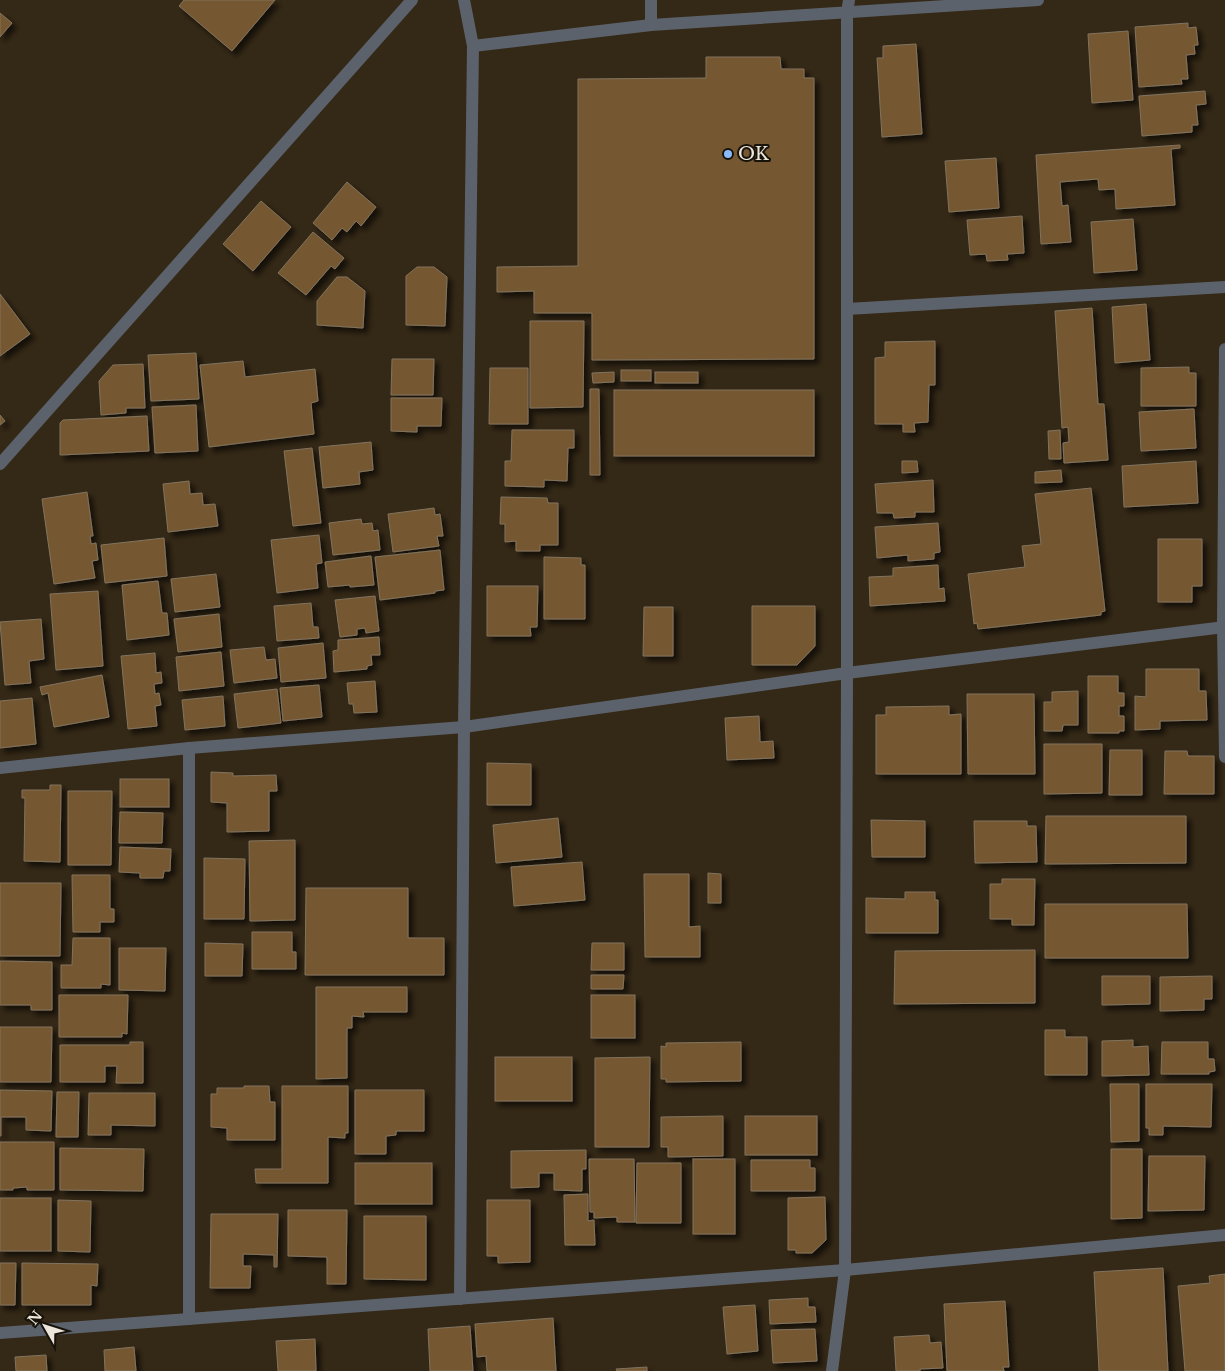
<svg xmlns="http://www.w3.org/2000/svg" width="1225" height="1371" viewBox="0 0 1225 1371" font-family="'Libre Baskerville',serif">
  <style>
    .building { fill: #745931; stroke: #82735f; filter: url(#shadow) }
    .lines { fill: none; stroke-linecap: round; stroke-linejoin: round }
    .service { stroke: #5c626b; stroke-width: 12 }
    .minor { stroke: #5c626b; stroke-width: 12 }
    .poi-dot { fill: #8abafc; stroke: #17120a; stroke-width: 2 }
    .labels { text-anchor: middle; stroke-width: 4; stroke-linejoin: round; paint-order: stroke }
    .poi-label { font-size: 18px; fill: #ece5d9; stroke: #17120a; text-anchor: start }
  </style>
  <defs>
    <filter id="shadow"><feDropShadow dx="4.5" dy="4.5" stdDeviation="2.5" flood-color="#0009"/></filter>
  </defs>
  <rect width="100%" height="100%" fill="#342816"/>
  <g class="building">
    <polygon points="184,0 275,0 232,51 179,6"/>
    <polygon points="0,13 12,23 0,37"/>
    <polygon points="1188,23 1188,28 1196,27 1198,45 1194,45 1195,54 1186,55 1188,79 1181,79 1182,84 1139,87 1135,27"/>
    <polygon points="1128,31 1133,100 1092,103 1088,34"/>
    <polygon points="916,44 922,134 882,137 877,58 883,58 883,46"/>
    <polygon points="706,57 780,57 781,69 804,69 804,78 814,78 814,359 592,360 592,313 534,313 534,291 497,292 497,267 578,266 578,79 706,78"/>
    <polygon points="1205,91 1206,104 1196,105 1198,125 1192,125 1192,132 1142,136 1139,96"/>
    <polygon points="1180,145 1180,148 1171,149 1175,205 1116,209 1115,189 1099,190 1098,179 1060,182 1062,206 1068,205 1071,242 1041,244 1036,155"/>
    <polygon points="996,158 999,208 949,212 945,161"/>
    <polygon points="347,182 376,207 361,226 356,221 347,232 342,228 332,240 313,223"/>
    <polygon points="261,201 291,227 253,271 223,244"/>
    <polygon points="1022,216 1024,253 1007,254 1008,260 987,261 986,254 970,255 967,220"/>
    <polygon points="1133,219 1137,270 1094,273 1091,222"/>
    <polygon points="313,232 344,258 335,269 331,266 306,295 278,273"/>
    <polygon points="417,267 434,267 447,277 445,326 406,325 406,276"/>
    <polygon points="337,277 347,277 365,291 363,328 317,325 317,301"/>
    <polygon points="0,294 30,334 0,356"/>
    <polygon points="1146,304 1150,360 1115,363 1112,307"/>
    <polygon points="1092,308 1098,404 1104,404 1108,460 1064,463 1063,443 1069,442 1068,427 1062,428 1055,311"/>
    <polygon points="530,321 584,321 583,407 530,408"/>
    <polygon points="935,341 935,385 929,385 928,422 914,423 915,432 903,432 903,424 875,424 875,358 885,357 885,342"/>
    <polygon points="196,353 199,399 151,401 148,355"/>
    <polygon points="392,359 434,359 433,395 391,395"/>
    <polygon points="243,361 245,377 315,369 318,401 311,403 314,434 209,447 200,365"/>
    <polygon points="143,364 145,408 126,408 126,413 101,415 99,381 113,365"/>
    <polygon points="1189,367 1189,373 1196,373 1196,406 1141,406 1141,368"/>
    <polygon points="490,368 528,368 528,424 489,424"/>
    <rect x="621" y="370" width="30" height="11"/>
    <polygon points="614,372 614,382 593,383 592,373"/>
    <rect x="655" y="372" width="43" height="11"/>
    <polygon points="590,389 599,389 600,475 590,475"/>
    <rect x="614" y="390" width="200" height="66"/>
    <polygon points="391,398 442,398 441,426 417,426 417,432 391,431"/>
    <polygon points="196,405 198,451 155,453 152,407"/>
    <polygon points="1194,409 1196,448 1141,451 1139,412"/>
    <polygon points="0,415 5,421 0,425"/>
    <polygon points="147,416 149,451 60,455 60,423 63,420"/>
    <polygon points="512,430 574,430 574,448 568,448 567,481 544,480 544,487 505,486 505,461 511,461"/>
    <polygon points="1060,430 1061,459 1049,459 1048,431"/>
    <polygon points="371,442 373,470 359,472 360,484 323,488 319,447"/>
    <polygon points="312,448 321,523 293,526 284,451"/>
    <polygon points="902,461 917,461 918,472 902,473"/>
    <polygon points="1196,461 1198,503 1124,507 1122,466"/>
    <polygon points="1061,470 1062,482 1035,483 1035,472"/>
    <polygon points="933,480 934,512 915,512 915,517 894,518 893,513 877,513 875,484"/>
    <polygon points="189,481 190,494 202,493 203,505 215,504 218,526 168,532 163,484"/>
    <polygon points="1091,488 1105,611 1101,612 1101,615 978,629 977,623 974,624 968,574 1025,567 1022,546 1041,544 1035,494"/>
    <polygon points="87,492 93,536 90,536 91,544 96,543 98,560 92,561 95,578 54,584 42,499"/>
    <polygon points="501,497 547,498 548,503 558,503 558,545 540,545 540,551 516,551 516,541 505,542 505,524 500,524"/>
    <polygon points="434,508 435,515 440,514 443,536 437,536 439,546 393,552 388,514"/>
    <polygon points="361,519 362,524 372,523 373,531 378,530 380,550 333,555 329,523"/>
    <polygon points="938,523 940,552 934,553 934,559 908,561 908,555 877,558 875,527"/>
    <polygon points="319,535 322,563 316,564 318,588 277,593 271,540"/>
    <polygon points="164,538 167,576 105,583 101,545"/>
    <polygon points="1158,539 1202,539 1202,586 1192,586 1192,602 1158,602"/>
    <polygon points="440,550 444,590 435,591 435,593 380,600 375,557"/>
    <polygon points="371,556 374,585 350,587 350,585 328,587 325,562"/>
    <polygon points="544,557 581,558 581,565 585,565 585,619 544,619"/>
    <polygon points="938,565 939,589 944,588 945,601 870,606 869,577 893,576 893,568"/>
    <polygon points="216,574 220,607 175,612 171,579"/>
    <polygon points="158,581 162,613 167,613 169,635 127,640 122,585"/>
    <polygon points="487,586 538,586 537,627 530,627 531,636 487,636"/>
    <polygon points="98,591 103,666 56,670 50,594"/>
    <polygon points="375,596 379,631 366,633 365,628 357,629 357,635 340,637 335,600"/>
    <polygon points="311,603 313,627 318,627 319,638 277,641 274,606"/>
    <polygon points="752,606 815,606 815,646 797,665 752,665"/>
    <polygon points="644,607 673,607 673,656 643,656"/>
    <polygon points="219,614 222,647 178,652 174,619"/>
    <polygon points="41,619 44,659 29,661 31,683 5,685 0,622"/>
    <polygon points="379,637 380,655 371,655 372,665 367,666 367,669 334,672 333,651 338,650 338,640"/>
    <polygon points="323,643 326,678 281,682 278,648"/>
    <polygon points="264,647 266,660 275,659 277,678 234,683 230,650"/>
    <polygon points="221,652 224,686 179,691 176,657"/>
    <polygon points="155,653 156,673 161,672 162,683 154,684 155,694 159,693 161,705 155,706 157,726 128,729 121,656"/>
    <polygon points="1146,669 1199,669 1199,691 1206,691 1207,720 1160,721 1160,729 1135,730 1135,696 1146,697"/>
    <polygon points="102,675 109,717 54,727 48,693 42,695 40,687"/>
    <polygon points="1088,676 1118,676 1118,693 1124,693 1124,706 1119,706 1119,716 1124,716 1124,731 1119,731 1119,733 1088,733"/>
    <polygon points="375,681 377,712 354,713 353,704 349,704 347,683"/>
    <polygon points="319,685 322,717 283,721 280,688"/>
    <polygon points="277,689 281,723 238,728 234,694"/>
    <polygon points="1078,691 1078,725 1063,725 1062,731 1044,731 1044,702 1052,702 1052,692"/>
    <polygon points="967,694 1034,694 1035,774 968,774"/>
    <polygon points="223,696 225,726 185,730 182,700"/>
    <polygon points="32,698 36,744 0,748 0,701"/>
    <polygon points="949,706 949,715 961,714 961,774 876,774 876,715 886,715 886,707"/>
    <polygon points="759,716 760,742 773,741 774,758 727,760 725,718"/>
    <polygon points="1044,744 1102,744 1102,793 1044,794"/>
    <polygon points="1110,750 1142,750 1142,795 1109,795"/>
    <polygon points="1165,751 1187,751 1188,756 1214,756 1214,794 1164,794"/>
    <polygon points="487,763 531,764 531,805 487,805"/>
    <polygon points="211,772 233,773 233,776 276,775 277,791 269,791 269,831 227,832 227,803 211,802"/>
    <rect x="120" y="779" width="49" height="28"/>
    <polygon points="50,785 61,785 60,862 24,861 25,798 22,798 22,790 50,790"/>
    <polygon points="68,791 112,791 111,865 68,865"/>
    <polygon points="120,812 163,813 162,843 119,843"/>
    <polygon points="1046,816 1186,816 1186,863 1045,864"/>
    <polygon points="558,818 562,857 496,863 493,825"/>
    <polygon points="871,820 925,821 925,857 872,857"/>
    <polygon points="974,821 1027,821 1027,826 1036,826 1037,862 975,863"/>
    <polygon points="295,840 295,920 250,921 249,841"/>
    <polygon points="120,847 171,849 170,871 164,871 163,878 140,878 140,873 119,872"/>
    <polygon points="204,858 245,859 244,919 204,919"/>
    <polygon points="582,862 585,900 514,906 511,867"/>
    <polygon points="708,873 721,874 721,903 708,903"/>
    <polygon points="644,874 689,874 689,927 700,926 700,957 645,957"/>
    <polygon points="72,875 110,875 110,909 114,909 114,922 100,922 100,932 73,932"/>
    <polygon points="1002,879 1035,879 1034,925 1012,925 1012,919 990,919 990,884 1002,884"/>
    <polygon points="0,883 61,883 60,956 0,956"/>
    <polygon points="306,888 408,888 408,938 444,938 444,975 305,975"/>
    <polygon points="905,892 935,892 935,900 938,900 938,933 866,933 866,898 905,899"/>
    <polygon points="1045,904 1187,904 1188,958 1045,958"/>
    <polygon points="252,932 292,932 292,952 296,952 296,969 252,969"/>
    <polygon points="73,938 110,938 110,985 101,984 101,988 61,988 61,965 72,965"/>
    <polygon points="205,943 243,944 242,976 205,976"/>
    <polygon points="592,943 624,943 624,970 591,970"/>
    <polygon points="119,948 166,948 165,991 119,990"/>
    <polygon points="1035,950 1035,1003 894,1004 895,951"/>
    <polygon points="0,961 52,962 52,1010 31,1010 31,1005 0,1005"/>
    <polygon points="591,975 624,975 623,989 591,989"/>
    <polygon points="1102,976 1150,976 1150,1004 1102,1005"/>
    <polygon points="1212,976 1212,999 1204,999 1204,1010 1160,1011 1160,977"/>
    <polygon points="316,987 407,987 407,1012 363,1012 364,1017 352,1016 352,1028 347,1028 347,1078 316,1079"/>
    <polygon points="59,995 128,995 127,1034 122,1033 122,1037 59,1037"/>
    <rect x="591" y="995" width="44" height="43"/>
    <polygon points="0,1027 52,1027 51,1082 0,1082"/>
    <polygon points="1045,1030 1065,1030 1065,1037 1087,1037 1087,1075 1045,1075"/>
    <polygon points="1133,1040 1133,1047 1148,1046 1149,1075 1102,1076 1102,1041"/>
    <polygon points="130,1042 143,1042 143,1083 116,1083 117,1066 105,1066 105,1082 60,1082 60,1045 130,1045"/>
    <polygon points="741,1042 741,1081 666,1082 666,1079 661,1079 661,1046 666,1047 666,1043"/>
    <polygon points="1162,1042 1208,1042 1208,1059 1214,1059 1215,1071 1209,1072 1209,1074 1161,1074"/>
    <rect x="495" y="1057" width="77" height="44"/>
    <polygon points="650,1057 649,1147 595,1147 595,1058"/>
    <polygon points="1110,1084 1139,1084 1139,1141 1111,1142"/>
    <polygon points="1146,1084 1212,1084 1211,1127 1163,1126 1163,1135 1149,1135 1149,1128 1146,1128"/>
    <polygon points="244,1086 269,1086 270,1102 275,1102 275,1140 227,1140 227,1128 211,1127 211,1094 217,1094 217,1088 244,1088"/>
    <polygon points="282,1086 348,1086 348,1133 345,1133 345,1138 328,1137 328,1183 256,1183 255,1169 282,1169"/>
    <polygon points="0,1090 52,1091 51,1131 26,1130 26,1117 1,1117 1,1136 0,1136"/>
    <polygon points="355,1090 424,1090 424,1131 396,1131 396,1135 386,1136 386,1154 355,1154"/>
    <polygon points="57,1092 79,1092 78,1137 56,1137"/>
    <polygon points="89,1093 155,1093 155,1126 111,1125 111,1135 88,1135"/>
    <polygon points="723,1116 723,1156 668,1157 668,1147 661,1147 661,1117"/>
    <rect x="745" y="1116" width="72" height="39"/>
    <polygon points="0,1142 54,1142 54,1190 27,1190 27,1187 13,1188 13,1190 0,1190"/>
    <polygon points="60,1148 144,1149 143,1191 60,1190"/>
    <polygon points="1111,1149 1142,1149 1142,1218 1111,1219"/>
    <polygon points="586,1150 586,1169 582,1169 582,1191 554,1190 554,1173 539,1173 539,1187 511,1188 511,1151"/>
    <polygon points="1149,1156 1205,1156 1204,1210 1148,1211"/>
    <polygon points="589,1159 634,1159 635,1222 617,1222 617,1217 594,1218 594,1212 590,1212"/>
    <rect x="693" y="1159" width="42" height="75"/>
    <polygon points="751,1160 810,1160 810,1168 815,1168 815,1191 751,1191"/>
    <rect x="355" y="1163" width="77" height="41"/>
    <polygon points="637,1163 681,1163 681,1223 636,1223"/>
    <polygon points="588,1194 588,1221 594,1220 595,1245 565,1245 564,1195"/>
    <polygon points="825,1197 826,1240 812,1253 796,1253 796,1250 788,1250 788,1198"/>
    <rect x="0" y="1198" width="51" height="53"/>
    <polygon points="58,1200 91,1201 90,1252 58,1251"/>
    <polygon points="487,1200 530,1200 530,1262 498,1263 498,1256 487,1256"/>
    <polygon points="288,1210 347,1210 346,1284 327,1284 327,1257 288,1256"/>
    <polygon points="211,1214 278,1214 277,1267 274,1267 274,1255 243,1254 243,1266 251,1266 250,1288 210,1288"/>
    <polygon points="364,1216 426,1216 426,1280 364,1279"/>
    <polygon points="0,1263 16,1263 15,1305 0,1305"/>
    <polygon points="22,1263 98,1264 97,1286 91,1285 91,1305 22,1305"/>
    <polygon points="1163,1268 1168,1371 1099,1371 1094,1272"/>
    <polygon points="1225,1274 1225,1371 1185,1371 1178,1286 1210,1283 1209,1276"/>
    <polygon points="808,1298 808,1307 815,1307 816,1322 770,1324 769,1300"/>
    <polygon points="1005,1301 1009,1367 1003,1367 1004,1371 947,1371 944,1304"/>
    <polygon points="755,1305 758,1351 727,1354 723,1307"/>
    <polygon points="553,1318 556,1371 487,1371 486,1356 477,1357 475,1324"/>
    <polygon points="470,1326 473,1371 430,1371 428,1329"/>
    <polygon points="815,1329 817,1361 773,1363 771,1330"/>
    <polygon points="929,1335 930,1343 941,1342 943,1368 920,1369 920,1371 896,1371 894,1337"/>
    <polygon points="315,1339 316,1371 278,1371 276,1341"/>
    <polygon points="134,1347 136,1371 105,1371 104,1350"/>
    <polygon points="46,1355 47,1371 16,1371 15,1357"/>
    <polygon points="647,1367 647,1371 617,1371 616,1369"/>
  </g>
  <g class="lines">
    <g class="service">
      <polyline points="651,0 651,25"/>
      <polyline points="847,309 1225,287"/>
      <polyline points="189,1319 189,748"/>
    </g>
    <g class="minor">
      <polyline points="473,46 651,25 1038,0"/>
      <polyline points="1225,349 1223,627 1225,757"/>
      <polyline points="0,464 412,0"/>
      <polyline points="0,768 189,748 464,727 847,673 1225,627"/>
      <polyline points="460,1299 464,727 473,46 464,0"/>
      <polyline points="0,1333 845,1270 1225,1235"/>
      <polyline points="832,1371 845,1270 847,673 847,13 849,0"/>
    </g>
  </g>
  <circle class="poi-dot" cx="728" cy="154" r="5"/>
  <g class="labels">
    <g class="poi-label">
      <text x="738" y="160">OK</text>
    </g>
  </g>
  <g transform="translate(45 1326) rotate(309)" stroke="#17120a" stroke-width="4" paint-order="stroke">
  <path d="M0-4L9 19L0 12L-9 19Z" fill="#ece5d9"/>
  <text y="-8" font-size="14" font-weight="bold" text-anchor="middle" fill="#ece5d9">N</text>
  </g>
</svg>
